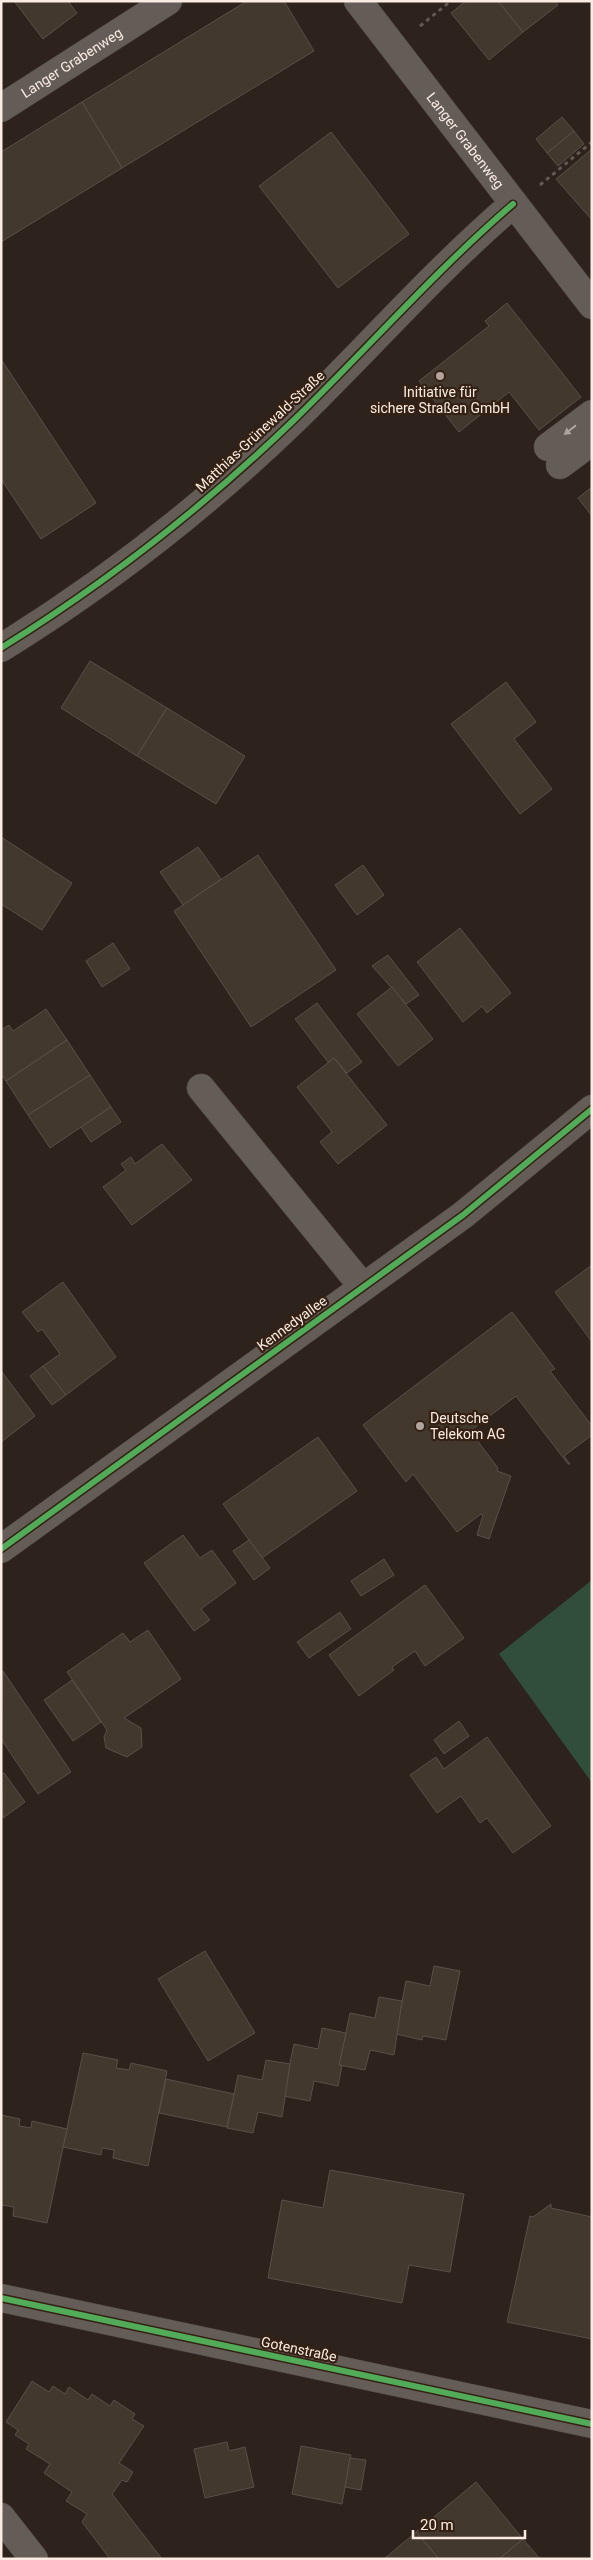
<svg xmlns="http://www.w3.org/2000/svg" width="593" height="2560" viewBox="0 0 593 2560" font-family="Roboto,sans-serif">
  <style>
    .green { fill: #304e3a }
    .building { fill: #43382e; stroke: #58504a }
    .lines { fill: none; stroke-linecap: round; stroke-linejoin: round }
    .minor-casing { stroke: #463d38; stroke-width: 29 }
    .path { stroke: #635954; stroke-width: 3; stroke-dasharray: 4 4; stroke-linecap: butt }
    .minor { stroke: #645c56; stroke-width: 28 }
    .cycleway-casing { stroke: #352114; stroke-width: 9 }
    .cycleway { stroke: #51ab58; stroke-width: 6 }
    .oneway { fill: #afa49c }
    .poi-dot { fill: #b2a59d; stroke: #352114; stroke-width: 2 }
    .labels { text-anchor: middle; stroke-width: 4.5; stroke-linejoin: round; paint-order: stroke }
    .street-label { font-size: 14px; fill: #faece3; stroke: #352114 }
    .poi-label { font-size: 14px; fill: #faece3; stroke: #352114 }
  </style>
  <rect width="100%" height="100%" fill="#2d221c"/>
  <polygon class="green" points="592,1580 592,1783 499,1654"/>
  <g class="building">
    <polygon points="14,1 68,1 77,13 43,39"/>
    <polygon points="247,1 284,1 314,51 122,168 82,102"/>
    <polygon points="466,1 498,1 523,32 489,60 451,13"/>
    <polygon points="498,1 555,1 558,5 523,32"/>
    <polygon points="82,102 122,168 1,242 1,152"/>
    <polygon points="562,117 574,131 547,153 536,139"/>
    <polygon points="574,131 584,144 558,166 547,153"/>
    <polygon points="331,132 409,234 338,288 259,186"/>
    <polygon points="592,149 592,220 556,179"/>
    <polygon points="507,303 581,397 539,430 509,392 459,432 419,381 489,326 485,321"/>
    <polygon points="1,359 96,503 41,539 1,479"/>
    <polygon points="592,487 592,516 578,498"/>
    <polygon points="90,661 167,708 137,756 61,708"/>
    <polygon points="506,682 536,722 514,739 552,789 520,814 451,724"/>
    <polygon points="167,708 245,756 216,804 137,756"/>
    <polygon points="1,837 72,883 42,930 1,904"/>
    <polygon points="198,847 221,879 183,905 160,872"/>
    <polygon points="258,855 336,970 251,1027 174,911"/>
    <polygon points="363,865 384,895 357,915 335,885"/>
    <polygon points="460,928 511,993 487,1013 482,1006 463,1022 417,962"/>
    <polygon points="113,943 130,969 102,987 86,961"/>
    <polygon points="388,955 419,995 406,1004 372,966"/>
    <polygon points="392,987 433,1039 398,1066 357,1014"/>
    <polygon points="317,1003 362,1062 347,1073 334,1058 328,1062 295,1019"/>
    <polygon points="46,1009 67,1040 6,1081 1,1074 1,1030 9,1025 13,1031"/>
    <polygon points="67,1040 90,1075 28,1115 6,1081"/>
    <polygon points="334,1058 387,1125 338,1164 320,1142 332,1132 297,1087"/>
    <polygon points="90,1075 111,1107 50,1148 28,1115"/>
    <polygon points="111,1107 121,1122 91,1142 81,1127"/>
    <polygon points="162,1144 192,1180 132,1225 103,1187 126,1170 121,1164 131,1157 135,1164"/>
    <polygon points="592,1265 592,1342 555,1292"/>
    <polygon points="63,1282 116,1357 66,1395 43,1366 60,1354 42,1329 38,1332 22,1312"/>
    <polygon points="512,1312 555,1369 550,1371 592,1426 592,1435 564,1456 570,1464 568,1464 516,1396 470,1431 498,1468 497,1471 511,1476 489,1539 477,1535 483,1515 481,1514 457,1532 413,1474 406,1482 363,1425"/>
    <polygon points="43,1366 66,1395 52,1405 30,1376"/>
    <polygon points="2,1372 35,1416 1,1442 1,1372"/>
    <polygon points="318,1437 357,1491 262,1558 223,1504"/>
    <polygon points="183,1535 200,1558 212,1550 236,1583 201,1609 210,1620 194,1631 144,1563"/>
    <polygon points="249,1540 270,1568 254,1580 233,1551"/>
    <polygon points="384,1559 394,1575 361,1596 351,1581"/>
    <polygon points="425,1585 464,1638 425,1666 415,1651 392,1667 394,1670 359,1696 329,1655"/>
    <polygon points="340,1612 351,1629 309,1658 297,1642"/>
    <polygon points="148,1630 181,1679 124,1718 141,1728 142,1747 127,1757 106,1748 104,1737 107,1730 67,1672 123,1633 130,1642"/>
    <polygon points="3,1671 71,1772 38,1794 1,1739"/>
    <polygon points="72,1680 101,1722 73,1741 44,1700"/>
    <polygon points="459,1721 469,1736 444,1754 434,1740"/>
    <polygon points="487,1737 551,1826 513,1853 487,1818 480,1823 461,1796 437,1813 410,1775 436,1757 444,1769"/>
    <polygon points="4,1773 25,1802 3,1818 1,1775"/>
    <polygon points="205,1951 255,2033 208,2061 158,1979"/>
    <polygon points="434,1966 460,1971 446,2040 423,2036 422,2040 396,2034 406,1981 430,1986"/>
    <polygon points="379,1997 402,2001 394,2055 370,2050 365,2070 339,2065 350,2013 375,2018"/>
    <polygon points="322,2028 346,2033 339,2065 342,2066 338,2086 314,2081 310,2101 283,2096 294,2044 318,2049"/>
    <polygon points="83,2053 118,2060 116,2068 129,2070 131,2063 167,2071 148,2166 113,2158 114,2150 102,2148 101,2155 63,2147"/>
    <polygon points="266,2060 290,2064 282,2117 258,2112 253,2133 227,2128 238,2075 262,2080"/>
    <polygon points="166,2079 234,2094 227,2127 159,2113"/>
    <polygon points="1,2115 20,2119 19,2126 31,2128 32,2121 67,2129 47,2223 13,2216 14,2207 2,2205 1,2210"/>
    <polygon points="330,2170 464,2194 450,2272 409,2265 402,2303 268,2278 282,2200 323,2208"/>
    <polygon points="551,2204 551,2208 592,2217 592,2339 507,2322 530,2216 533,2217"/>
    <polygon points="32,2381 49,2392 53,2386 65,2394 69,2387 88,2400 92,2394 110,2406 114,2400 135,2414 132,2419 144,2426 119,2463 133,2472 127,2482 122,2480 112,2494 162,2559 110,2559 82,2522 87,2514 66,2501 72,2492 44,2473 50,2464 26,2449 29,2444 15,2435 18,2430 6,2422"/>
    <polygon points="227,2442 229,2451 245,2447 254,2487 205,2498 194,2449"/>
    <polygon points="301,2446 351,2455 342,2504 292,2494"/>
    <polygon points="350,2458 366,2460 361,2490 345,2487"/>
    <polygon points="476,2482 523,2539 499,2559 439,2559 416,2532"/>
    <polygon points="416,2532 439,2559 384,2559"/>
    <polygon points="523,2539 540,2559 499,2559"/>
  </g>
  <g class="lines">
    <defs>
      <g id="minor">
        <path id="s1" d="M358 1 592 305"/>
        <path id="s2" d="M1 108 168 1"/>
        <polyline points="548,447 592,414"/>
        <polyline points="560,465 592,441"/>
        <path d="M1 648C106 583 206 505 295 419 368 348 435 271 513 204"/>
        <polyline points="201,1088 363,1287"/>
        <polyline points="1,1549 463,1215 592,1109"/>
        <polyline points="1,2298 592,2424"/>
        <polyline points="1,2517 34,2559"/>
      </g>
    </defs>
    <use href="#minor" class="minor-casing"/>
    <g class="path">
      <polyline points="420,26 451,1"/>
      <polyline points="540,185 592,142"/>
    </g>
    <use href="#minor" class="minor"/>
    <defs>
      <g id="cycleway">
        <path d="M1 648C106 583 206 505 295 419 368 348 435 271 513 204"/>
        <polyline points="1,1549 463,1215 592,1109"/>
        <polyline points="1,2298 592,2424"/>
      </g>
    </defs>
    <use href="#cycleway" class="cycleway-casing"/>
    <use href="#cycleway" class="cycleway"/>
  </g>
  <defs><path id="oneway-solid" d="M-6-.8H1V-3.2L6.5 0L1 3.2V.8H-6Z" transform="scale(1.25)"/></defs>
  <use class="oneway" href="#oneway-solid" transform="translate(570 430) rotate(142)"/>
  <g class="poi-dot">
    <circle cx="440" cy="376" r="5"/>
    <circle cx="420" cy="1426" r="5"/>
  </g>
  <g class="labels">
    <g class="street-label">
      <text dy="5" stroke="none"><textPath href="#s2" startOffset="84">Langer Grabenweg</textPath></text>
      <text dy="5" stroke="none"><textPath href="#s1" startOffset="176">Langer Grabenweg</textPath></text>
      <text transform="translate(260 431) rotate(-43)" y="5">Matthias-Grünewald-Straße</text>
      <text transform="translate(292 1323) rotate(-36)" y="5">Kennedyallee</text>
      <text transform="translate(299 2349) rotate(12)" y="5">Gotenstraße</text>
    </g>
    <g class="poi-label">
      <text x="440" y="397">Initiative für<tspan x="440" dy="16">sichere Straßen GmbH</tspan></text>
      <text x="430" y="1423" text-anchor="start">Deutsche<tspan x="430" dy="16">Telekom AG</tspan></text>
    </g>
  </g>
  <rect width="593" height="2560" fill="none" stroke="#faece3" stroke-width="5"/>
  <path d="M413 2530v8h112v-8" fill="none" stroke="#faece3" stroke-width="2.5"/>
  <text x="420" y="2530" font-size="15" fill="#faece3" stroke="#352114" stroke-width="4" paint-order="stroke">20 m</text>
</svg>
